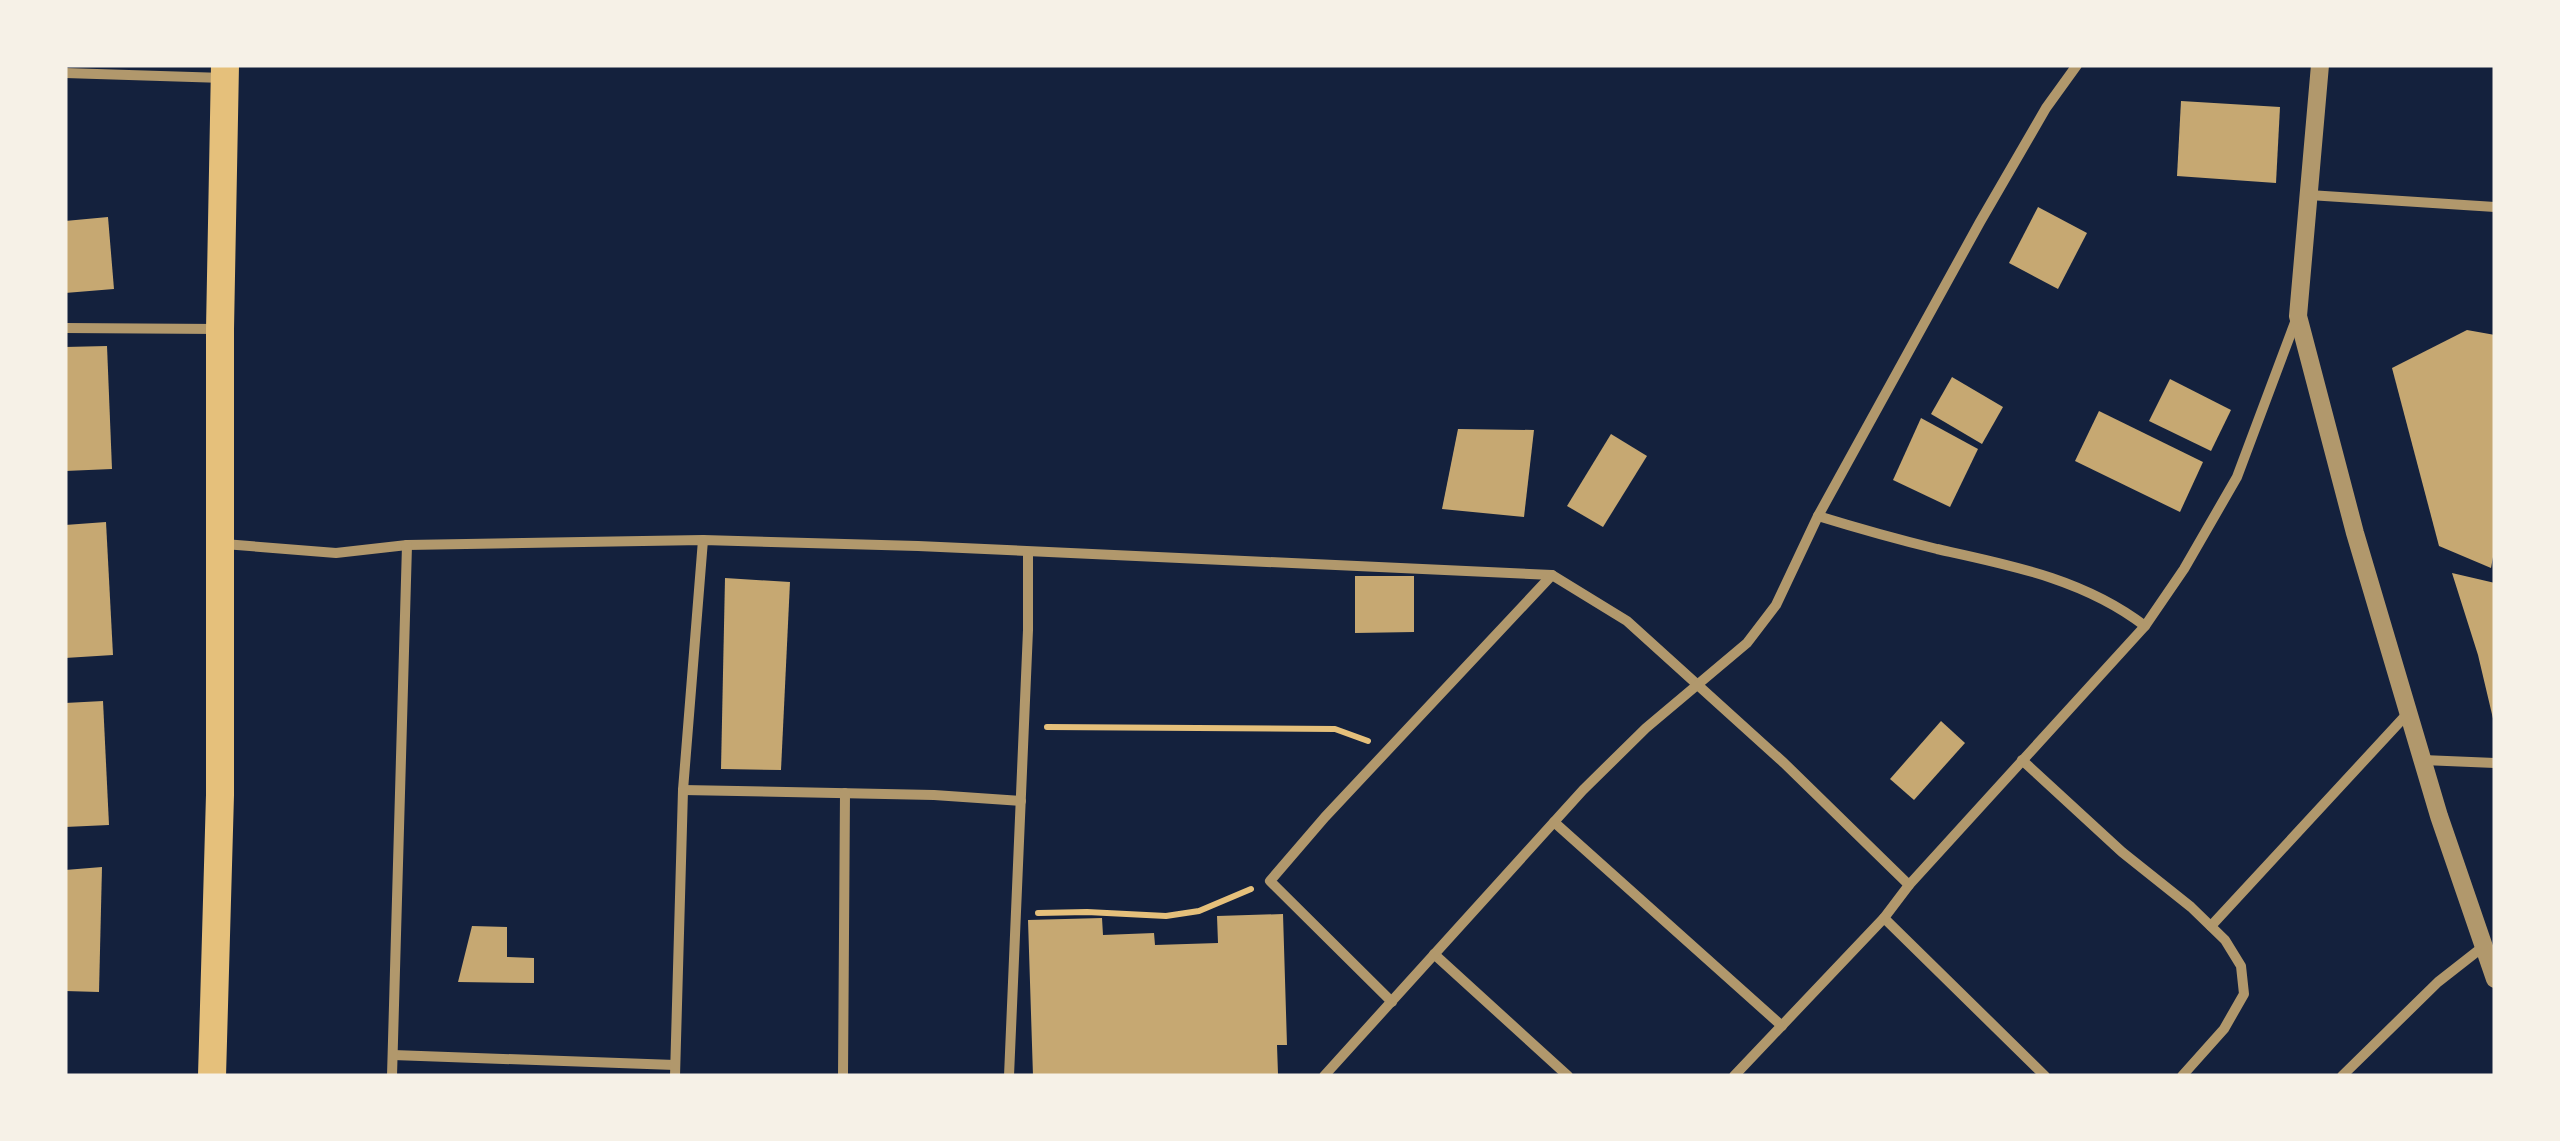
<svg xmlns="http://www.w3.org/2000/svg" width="2560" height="1141" viewBox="0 0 2560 1141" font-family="Roboto,sans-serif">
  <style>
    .building { fill: #c6a872 }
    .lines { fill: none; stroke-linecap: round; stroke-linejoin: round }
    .path { stroke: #e5c07b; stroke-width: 6 }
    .minor { stroke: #b1986c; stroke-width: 10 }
    .tertiary { stroke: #b1986c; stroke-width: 18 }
    .trunk { stroke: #e5c07b; stroke-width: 28 }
  </style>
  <rect width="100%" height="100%" fill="#14213d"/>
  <g class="building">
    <polygon points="2181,101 2280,107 2276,183 2177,176"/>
    <polygon points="2038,207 2087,233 2058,289 2009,263"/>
    <polygon points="108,217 114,289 65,293 65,221"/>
    <polygon points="2467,330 2495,335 2495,546 2491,568 2439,546 2392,368"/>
    <polygon points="107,346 112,469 65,471 65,347"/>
    <polygon points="1952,377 2003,407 1982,444 1931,414"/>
    <polygon points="2170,379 2231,410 2211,451 2149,421"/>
    <polygon points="2099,411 2203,462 2180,512 2075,461"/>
    <polygon points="1921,418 1978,449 1950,507 1893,480"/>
    <polygon points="1458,429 1534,430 1524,517 1442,509"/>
    <polygon points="1611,434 1647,456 1603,527 1567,506"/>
    <polygon points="106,522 113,655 65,658 65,525"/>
    <polygon points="2452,573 2495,583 2495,727 2478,655"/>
    <polygon points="1355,576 1414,576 1414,632 1355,633"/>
    <polygon points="725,578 790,582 781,770 721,769"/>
    <polygon points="103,701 109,825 65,827 65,703"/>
    <polygon points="1941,721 1965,743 1914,800 1890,779"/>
    <polygon points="102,867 99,992 65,991 65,870"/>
    <polygon points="1283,914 1287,1045 1277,1045 1278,1074 1033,1076 1028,920 1102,918 1103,935 1154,933 1155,945 1218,943 1217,916"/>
    <polygon points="472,926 507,927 507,957 534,958 534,983 458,982"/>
  </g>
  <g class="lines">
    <g class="path">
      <polyline points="1047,727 1335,729 1368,741"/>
      <polyline points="1038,913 1087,912 1166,916 1199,911 1251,889"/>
    </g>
    <g class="minor">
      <polyline points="65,73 224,78"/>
      <polyline points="2309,195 2495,207"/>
      <polyline points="65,328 219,329"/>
      <path d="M1818 516C1857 528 1896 539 1937 549 2010 565 2084 579 2145 626"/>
      <polyline points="224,544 336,553 407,545 703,540 918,546 1552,575 1627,621 1784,763 1909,885"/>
      <polyline points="2022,760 2122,852 2191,907 2225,940 2241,966 2244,994 2224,1029 2182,1076"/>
      <polyline points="2423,760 2495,763"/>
      <polyline points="683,790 934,795 1021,801"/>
      <polyline points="1554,822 1782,1026"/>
      <polyline points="1884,918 2045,1076"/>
      <polyline points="2211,926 2408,713"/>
      <polyline points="1434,954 1568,1076"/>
      <polyline points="1392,1002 1270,881 1325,817 1552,575"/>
      <polyline points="393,1055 675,1065"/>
      <polyline points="392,1076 407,545"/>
      <polyline points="675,1076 683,790 703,540"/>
      <polyline points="843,1076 845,793"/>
      <polyline points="1009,1076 1028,630 1028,552"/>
      <polyline points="1324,1076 1583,790 1646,728 1747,643 1776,605 1818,516 1980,222 2046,108 2077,65"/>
      <polyline points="1734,1076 1884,918 1909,885 2145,626 2184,569 2237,477 2297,317"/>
      <polyline points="2342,1076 2438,982 2484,946"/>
    </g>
    <polyline class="tertiary" points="2320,65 2298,316 2355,533 2439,816 2495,979"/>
    <polyline class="trunk" points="212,1076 220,795 220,329 225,65"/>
  </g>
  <rect width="2560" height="1141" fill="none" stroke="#f6f1e7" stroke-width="135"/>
</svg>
